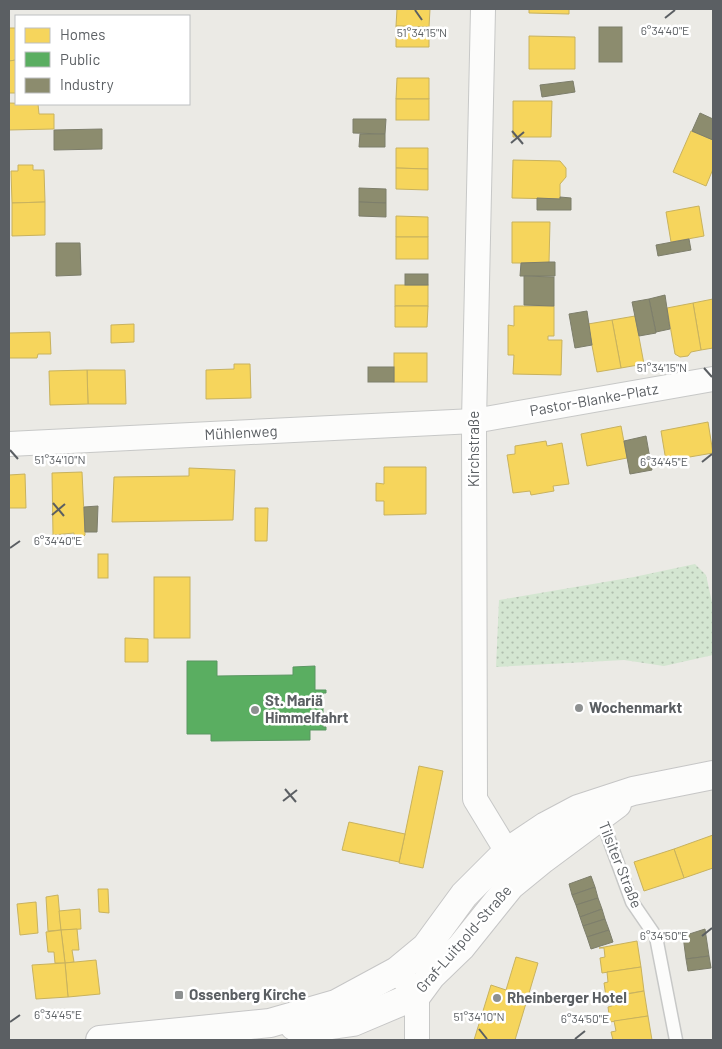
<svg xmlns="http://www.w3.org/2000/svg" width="722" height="1049" viewBox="0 0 722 1049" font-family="Barlow,sans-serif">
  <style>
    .park { fill: url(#park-dots) }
    .homes { fill: #f6d55c; stroke: #c8b25e }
    .public { fill: #5aae61; stroke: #5a9662 }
    .industry { fill: #8c8c6e; stroke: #7d7e6b }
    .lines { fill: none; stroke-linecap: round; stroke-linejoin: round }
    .lane-casing { stroke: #c7c8c7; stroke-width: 15 }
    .street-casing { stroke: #c7c8c7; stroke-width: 26 }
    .secondary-casing { stroke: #c6c6c6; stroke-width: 30 }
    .lane { stroke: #fcfcfb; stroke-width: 12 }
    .street { stroke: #fcfcfb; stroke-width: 24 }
    .secondary { stroke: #fcfcfb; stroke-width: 28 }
    .ticks { fill: none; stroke: #5b5f63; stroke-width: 2 }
    .poi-dot { fill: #8d9090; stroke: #fff; stroke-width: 2 }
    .labels { text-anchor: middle; stroke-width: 5; stroke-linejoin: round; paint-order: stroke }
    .street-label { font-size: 15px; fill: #5b5f63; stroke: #fff }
    .poi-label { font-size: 15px; font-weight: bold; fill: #5b5f63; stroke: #fff; text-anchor: start }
    .ticks-label { font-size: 12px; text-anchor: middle; fill: #5b5f63; stroke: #fff; stroke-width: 5; stroke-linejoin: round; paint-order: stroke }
  </style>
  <defs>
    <pattern id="park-dots" width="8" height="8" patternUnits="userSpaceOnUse" patternTransform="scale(1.25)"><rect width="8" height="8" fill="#d4e6d1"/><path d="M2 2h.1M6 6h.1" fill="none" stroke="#afbead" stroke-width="1.8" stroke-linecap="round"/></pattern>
  </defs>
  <rect width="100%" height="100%" fill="#ebeae5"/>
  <polygon class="park" points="695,564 706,575 713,607 713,655 664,666 624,660 496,667 499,600 634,577"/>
  <g class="homes">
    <polygon points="397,9 430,9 429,27 396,26"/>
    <polygon points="529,9 569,9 569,14 529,13"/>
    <polygon points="396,26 429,27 429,47 396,47"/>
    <polygon points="9,28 16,28 16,60 9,61"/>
    <polygon points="529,36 575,37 575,69 529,69"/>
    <polygon points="16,60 16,93 9,93 9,61"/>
    <polygon points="397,78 429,78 429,99 396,99"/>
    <rect x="396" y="99" width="33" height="21"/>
    <polygon points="513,101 552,101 551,137 513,137"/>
    <polygon points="9,103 38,104 39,114 54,114 54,129 9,130"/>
    <polygon points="691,131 713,140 713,169 706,186 673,172"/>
    <polygon points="396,148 428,148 428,169 396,168"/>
    <polygon points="513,160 560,161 566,168 566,177 560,184 560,199 512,198"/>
    <polygon points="18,165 33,165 33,170 44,170 45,202 12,203 11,171 18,171"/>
    <polygon points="396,168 428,169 428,190 396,189"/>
    <polygon points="45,202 45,235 12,236 12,203"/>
    <polygon points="699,206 704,236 671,242 666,212"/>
    <polygon points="396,216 428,217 428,237 396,237"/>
    <polygon points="512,222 550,222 549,263 512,263"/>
    <rect x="396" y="237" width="32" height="22"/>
    <rect x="395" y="285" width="33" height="21"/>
    <polygon points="713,299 713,348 701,350 693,303"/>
    <polygon points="693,303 701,350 691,352 688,356 680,357 675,354 667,308"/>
    <polygon points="395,306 428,306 427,327 395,327"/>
    <polygon points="514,306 554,306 554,336 548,336 548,340 562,340 561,375 513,374 514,355 508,355 508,325 514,326"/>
    <polygon points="635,316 644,364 621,368 612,320"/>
    <polygon points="612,320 621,368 597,372 588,324"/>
    <polygon points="134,324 134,342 111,343 111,325"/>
    <polygon points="50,332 51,354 38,354 37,358 9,358 9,333"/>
    <rect x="394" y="353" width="33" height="29"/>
    <polygon points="234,364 250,364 251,398 206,399 206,370 234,369"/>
    <polygon points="87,370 125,370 126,404 88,404"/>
    <polygon points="87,370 88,404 50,405 49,371"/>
    <polygon points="708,422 713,453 666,461 661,431"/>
    <polygon points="621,426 627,458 587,466 581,434"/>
    <polygon points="546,441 547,446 562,443 569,484 553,486 554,491 531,495 530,491 513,493 507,455 515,454 515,446"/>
    <polygon points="384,467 426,467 426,514 384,515 384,501 376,501 376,483 384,484"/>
    <polygon points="189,468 235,470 233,520 112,522 114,477 189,476"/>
    <polygon points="82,472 85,535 82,538 77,538 74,535 74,533 53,535 52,473"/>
    <polygon points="25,474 26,508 9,508 9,475"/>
    <polygon points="255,508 268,508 267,541 255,541"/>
    <rect x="98" y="554" width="10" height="24"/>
    <rect x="154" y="577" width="36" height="61"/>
    <polygon points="125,638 148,639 148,662 125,662"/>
    <polygon points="419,766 443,771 423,868 399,863"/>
    <polygon points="349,822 405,834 399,862 342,850"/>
    <polygon points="713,835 713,868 684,878 674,849"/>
    <polygon points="674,849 684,878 644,891 634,862"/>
    <polygon points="98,889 108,889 109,913 99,912"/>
    <polygon points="58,895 61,930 48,931 46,897"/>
    <polygon points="36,902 38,933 20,935 17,904"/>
    <polygon points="80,909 81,929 61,930 59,911"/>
    <polygon points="77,929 79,950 72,950 74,962 65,963 61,930"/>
    <polygon points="61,930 65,963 55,963 54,952 48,952 46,932"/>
    <polygon points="637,941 641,967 602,973 600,958 605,957 604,948 599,948"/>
    <polygon points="516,957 538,963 515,1040 474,1040 491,985 506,990"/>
    <polygon points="96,960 100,994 68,997 65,963"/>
    <polygon points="65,963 68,997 36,999 32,965"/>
    <polygon points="641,967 644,991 606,997 604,983 608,982 607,972"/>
    <polygon points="644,991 648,1016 610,1022 608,1007 612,1006 611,997"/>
    <polygon points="648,1016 652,1040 613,1040 611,1032 616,1031 614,1021"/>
  </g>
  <polygon class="public" points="187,661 217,661 217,676 293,675 293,667 315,666 315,690 326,690 326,693 323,693 323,727 326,727 326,730 310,730 310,740 211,741 211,734 187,734"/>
  <g class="industry">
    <rect x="599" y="27" width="23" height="35"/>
    <polygon points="573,81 575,92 542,97 540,85"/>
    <polygon points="700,113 713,119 713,140 692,131"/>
    <polygon points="353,119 386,119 385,134 353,133"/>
    <polygon points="102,129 102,149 54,150 54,130"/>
    <polygon points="360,134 385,134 385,147 359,147"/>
    <polygon points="359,188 386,189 386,203 359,202"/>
    <polygon points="560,197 571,198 571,210 537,210 537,198 560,199"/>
    <polygon points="359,202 386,203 386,217 359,216"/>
    <polygon points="689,239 691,250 658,256 656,245"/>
    <polygon points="56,243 80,243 81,275 56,276"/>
    <polygon points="549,262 555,262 555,276 520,276 521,263"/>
    <rect x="405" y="274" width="23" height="11"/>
    <polygon points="524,276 554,277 554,306 524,305"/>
    <polygon points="665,295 670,329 656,332 649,299"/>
    <polygon points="649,299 656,333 639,336 632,302"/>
    <polygon points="587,311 592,345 575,348 569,314"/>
    <rect x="368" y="367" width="26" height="15"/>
    <polygon points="646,436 652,470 630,474 624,441"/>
    <polygon points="98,506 97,532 85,532 84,507"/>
    <polygon points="591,876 595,887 572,895 569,884"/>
    <polygon points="595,887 598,898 576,905 572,895"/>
    <polygon points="598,898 602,909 580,917 576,905"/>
    <polygon points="602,909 605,919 583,926 580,917"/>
    <polygon points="605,919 609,930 587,937 583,926"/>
    <polygon points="705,929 709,956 686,959 683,936"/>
    <polygon points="609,930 613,942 591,949 587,937"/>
    <polygon points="709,956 711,968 688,971 686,959"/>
  </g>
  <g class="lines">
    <defs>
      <polyline id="lane" points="600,815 632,902 656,937 676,1040"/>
      <g id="street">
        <polyline points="483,9 474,421 475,799 517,868"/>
        <polyline points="9,444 474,421 713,379"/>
        <polyline points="397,971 417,995 417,1040"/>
      </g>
      <g id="secondary">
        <polyline points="294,1026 311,1028 353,1022 417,995 431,976 461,947 510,886 543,859 617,804"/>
        <polyline points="100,1040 270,1023 336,1004 397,971 426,947 464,895 507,852 546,826 578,809 633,791 713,775"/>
      </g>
    </defs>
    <use href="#lane" class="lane-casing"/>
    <use href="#street" class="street-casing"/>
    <use href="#secondary" class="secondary-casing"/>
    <use href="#lane" class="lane"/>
    <use href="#street" class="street"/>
    <use href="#secondary" class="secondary"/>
  </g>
  <path class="ticks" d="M415 10 422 20M665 18 675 10M512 131 523 144M511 143 524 132M704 368 712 377M10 450 18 459M702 462 712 454M53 503 64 516M52 515 65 504M10 548 20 541M285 789 296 802M283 801 297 790M702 936 712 928M10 1022 20 1015M479 1029 487 1039M575 1039 585 1031"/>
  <g class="poi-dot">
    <circle cx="579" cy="708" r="5"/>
    <circle cx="255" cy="710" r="5"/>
    <rect x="174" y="990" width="10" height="10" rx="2.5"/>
    <circle cx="497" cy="998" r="5"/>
  </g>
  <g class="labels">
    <g class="street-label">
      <text transform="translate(594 400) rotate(-10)" y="5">Pastor-Blanke-Platz</text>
      <text transform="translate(241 433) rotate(-3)" y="5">Mühlenweg</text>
      <text transform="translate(474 449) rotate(-90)" y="5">Kirchstraße</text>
      <text transform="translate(620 865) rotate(68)" y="5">Tilsiter Straße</text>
      <text transform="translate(464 939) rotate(-49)" y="5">Graf-Luitpold-Straße</text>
    </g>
    <g class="poi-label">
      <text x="265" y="706">St. Mariä<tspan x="265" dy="17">Himmelfahrt</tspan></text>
      <text x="589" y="713">Wochenmarkt</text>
      <text x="189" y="1000">Ossenberg Kirche</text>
      <text x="507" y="1003">Rheinberger Hotel</text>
    </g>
  </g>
  <g class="ticks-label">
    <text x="665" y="35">6°34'40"E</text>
    <text x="422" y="37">51°34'15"N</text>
    <text x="662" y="372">51°34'15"N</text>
    <text x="60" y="464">51°34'10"N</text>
    <text x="664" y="466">6°34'45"E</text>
    <text x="58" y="545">6°34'40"E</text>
    <text x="664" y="940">6°34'50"E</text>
    <text x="58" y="1019">6°34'45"E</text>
    <text x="479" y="1021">51°34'10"N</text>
    <text x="585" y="1023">6°34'50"E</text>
  </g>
  <rect width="722" height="1049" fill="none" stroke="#5b5f63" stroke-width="20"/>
  <rect x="15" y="15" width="175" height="90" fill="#ffffff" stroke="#bdbfc1"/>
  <rect x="25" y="28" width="25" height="15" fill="#f6d55c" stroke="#bdbfc1"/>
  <text x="60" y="40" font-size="15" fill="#5b5f63">Homes</text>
  <rect x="25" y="52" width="25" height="15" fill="#5aae61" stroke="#bdbfc1"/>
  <text x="60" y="65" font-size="15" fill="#5b5f63">Public</text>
  <rect x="25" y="78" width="25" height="15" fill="#8c8c6e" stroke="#bdbfc1"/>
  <text x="60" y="90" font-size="15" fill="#5b5f63">Industry</text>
</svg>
